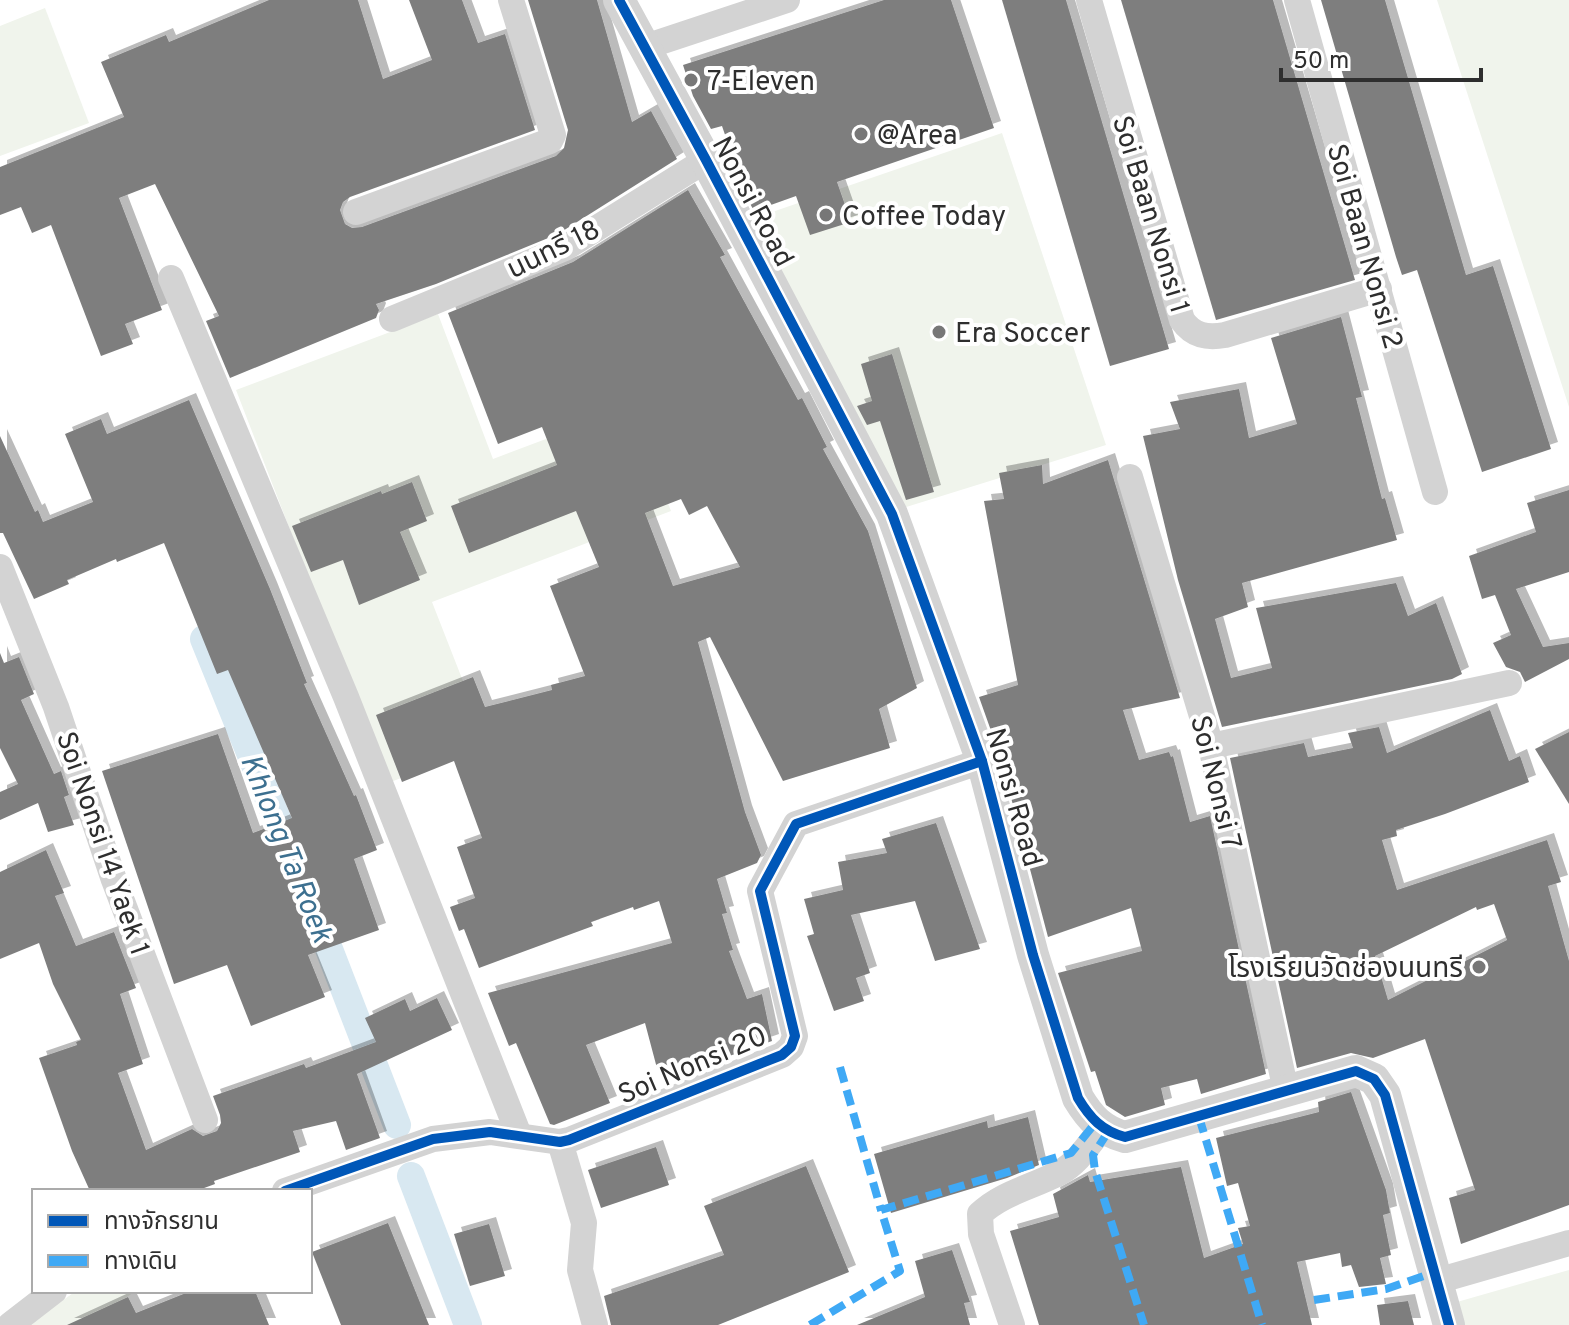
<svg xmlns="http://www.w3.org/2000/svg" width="1569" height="1325" viewBox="0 0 1569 1325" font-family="Overpass,'Noto Sans Thai',sans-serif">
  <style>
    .green { fill: #f0f4ec }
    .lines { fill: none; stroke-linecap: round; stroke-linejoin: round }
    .canal { stroke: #d8e8f1; stroke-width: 28 }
    .building { fill: #7e7e7e; fill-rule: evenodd; filter: url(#shadow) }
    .minor { stroke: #d3d3d3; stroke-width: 26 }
    .tertiary { stroke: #d3d3d3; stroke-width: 32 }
    .quiet { stroke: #3fa9f5; stroke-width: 8; stroke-dasharray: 16 8; stroke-linecap: butt }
    .cycleway-casing { stroke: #fff; stroke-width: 15 }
    .cycleway { stroke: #0057b8; stroke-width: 10 }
    .poi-dot { fill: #777; stroke: #fff; stroke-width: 3 }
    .labels { text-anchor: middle; stroke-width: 8; stroke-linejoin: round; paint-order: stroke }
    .poi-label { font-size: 28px; fill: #2e2e2e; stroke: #fff; text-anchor: start }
    .street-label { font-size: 28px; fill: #2e2e2e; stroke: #fff }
    .water-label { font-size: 30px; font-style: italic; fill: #3d7090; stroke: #fff }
  </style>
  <defs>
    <filter id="shadow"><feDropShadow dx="7" dy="-7" stdDeviation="0" flood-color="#0004"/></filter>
  </defs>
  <rect width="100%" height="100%" fill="#fff"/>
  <g class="green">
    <polygon points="1437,0 1569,0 1569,407"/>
    <polygon points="45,8 89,123 0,156 0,26"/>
    <polygon points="1002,133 1106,445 903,508 749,220"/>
    <polygon points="438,314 493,459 631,407 671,511 432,602 488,745 388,783 236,390"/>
    <polygon points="1569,1270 1569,1325 1463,1325 1457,1302"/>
    <polygon points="76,1291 136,1291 83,1325 28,1325"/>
  </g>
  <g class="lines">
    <g class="canal">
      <polyline points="204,639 292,856"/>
      <polyline points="315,913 397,1125"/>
      <polyline points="411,1176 468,1325"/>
    </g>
  </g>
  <g class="building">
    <polygon points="269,0 358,0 383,79 432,60 409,0 462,0 478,43 505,34 535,130 350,197 343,202 340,210 345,224 352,228 362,227 556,156 564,148 568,130 528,0 597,0 632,122 651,111 677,159 558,234 436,284 376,304 379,310 376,318 230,378 206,321 219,316 155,184 119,198 162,310 125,324 133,344 101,356 51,225 32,233 21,207 0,215 0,167 124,117 101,62 166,35 169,42"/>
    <polygon points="884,0 951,0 994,128 837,182 851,222 810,235 796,196 754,211 746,196 722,126 711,129 693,96 683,65"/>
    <polygon points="1002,0 1066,0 1169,349 1110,366"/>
    <polygon points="1121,0 1273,0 1355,280 1216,320"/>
    <polygon points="1321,0 1385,0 1466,275 1493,266 1551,449 1482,472 1417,270 1402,275 1396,257"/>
    <path d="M688 190 725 255 720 257 798 400 802 398 827 447 823 449 868 531 917 688 879 709 890 748 783 781 710 637 698 642 745 812 761 855 757 863 717 879 727 913 722 914 733 950 729 951 747 999 762 994 772 1041 718 1060 715 1051 658 1072 645 1023 586 1045 610 1103 554 1125 550 1124 516 1043 509 1046 488 993 672 943 659 901 634 910 633 907 591 922 593 926 479 968 464 929 459 931 450 907 475 898 457 847 482 838 454 761 402 782 376 715 473 677 485 707 552 690 551 685 585 676 550 586 599 567 576 511 469 553 451 506 557 465 542 427 498 444 448 313 573 262ZM681 499 689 515 707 506 740 567 673 586 645 513Z"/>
    <polygon points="1341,317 1362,397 1356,398 1382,499 1385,498 1397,540 1242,583 1248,607 1215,619 1231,678 1272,668 1256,608 1396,583 1408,616 1436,603 1462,674 1452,679 1222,727 1178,580 1143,436 1180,429 1170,402 1239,389 1249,438 1297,424 1271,338"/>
    <polygon points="892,354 934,492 906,500 880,421 867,425 857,406 872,401 861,364"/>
    <polygon points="189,400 270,589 307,683 304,684 354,796 356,795 377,850 354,859 379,930 308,955 325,997 251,1026 227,965 174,984 102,771 218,734 253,833 292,818 228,670 217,674 164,543 117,562 116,559 67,580 69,584 34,599 3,533 0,533 0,436 35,512 38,510 43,522 93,502 65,434 101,419 107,434"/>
    <polygon points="1108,460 1180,698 1123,710 1139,760 1169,752 1171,757 1173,756 1190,822 1210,816 1266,1074 1201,1094 1197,1079 1161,1088 1165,1105 1125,1117 1106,1105 1095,1071 1091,1072 1058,973 1142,951 1131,908 1048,937 1000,756 979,697 1018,685 984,501 1004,499 999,473 1042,465 1043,484"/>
    <polygon points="412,482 427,521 400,532 420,580 359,605 343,560 311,572 292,526 381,491 382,494"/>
    <polygon points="1569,490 1569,572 1516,589 1543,647 1569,643 1569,659 1525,682 1520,672 1506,667 1493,643 1511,635 1495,595 1482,599 1469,556 1536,532 1527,503"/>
    <polygon points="0,653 4,663 19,657 34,694 21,700 54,774 61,771 69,795 64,797 74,825 48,832 38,803 0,820 0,792 18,784 0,748"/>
    <path d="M1490 710 1509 761 1520 756 1529 782 1445 814 1396 830 1397 836 1382 840 1397 890 1547 840 1561 882 1548 886 1569 961V1205L1461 1244 1449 1198 1475 1190 1425 1039 1373 1058 1351 1053 1297 1068 1230 758 1304 743 1308 757 1353 748 1348 733 1379 727 1387 753ZM1494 904 1507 940 1388 1000 1375 956 1476 907 1477 910Z"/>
    <polygon points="1569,732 1569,804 1535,749"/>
    <polygon points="936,823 980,949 935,961 915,901 851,915 870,973 856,978 864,1001 834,1011 807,936 814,934 804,899 843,890 838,862 887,853 882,839"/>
    <polygon points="46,850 64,893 55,896 76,946 114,932 136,988 120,994 143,1064 118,1073 146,1150 192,1129 203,1136 217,1131 221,1123 220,1115 213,1096 304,1064 306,1068 376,1042 365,1018 405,999 410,1011 437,998 452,1030 357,1074 380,1138 346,1150 336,1121 293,1131 300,1152 214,1181 215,1184 196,1191 90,1191 72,1151 39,1058 77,1045 76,1042 81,1040 53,984 39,943 0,959 0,872"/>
    <polygon points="1351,1092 1386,1190 1390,1213 1383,1215 1391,1255 1380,1258 1386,1284 1359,1287 1351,1265 1342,1267 1340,1253 1297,1262 1312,1325 1039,1325 1010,1231 1059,1217 1053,1194 1088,1175 1090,1182 1181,1167 1204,1258 1243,1244 1238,1228 1250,1226 1238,1183 1227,1186 1216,1138 1319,1112 1318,1102"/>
    <polygon points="1028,1117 1039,1165 1007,1178 891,1213 874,1154 987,1121 988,1128"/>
    <polygon points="656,1147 669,1185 601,1208 588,1170"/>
    <polygon points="806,1166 849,1272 718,1325 611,1325 604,1296 724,1255 704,1206"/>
    <polygon points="388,1223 429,1325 341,1325 312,1252"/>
    <polygon points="489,1224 505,1276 470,1286 454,1234"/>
    <polygon points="952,1250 970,1302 964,1303 970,1325 857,1325 925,1297 915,1261"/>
    <polygon points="191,1291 255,1291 269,1325 67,1325 128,1297 136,1313"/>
    <polygon points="1408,1301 1414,1325 1380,1325 1377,1305"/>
  </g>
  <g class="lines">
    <g class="minor">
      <path d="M1089 0 1182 320C1193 336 1207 338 1225 335L1379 289"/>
      <polyline points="1297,0 1435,492"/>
      <polyline points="645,47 787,0"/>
      <polyline points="356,212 550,141 553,135 511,0"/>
      <polyline points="171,278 346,697 519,1135"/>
      <polyline points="392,319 565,248 706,160"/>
      <polyline points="1130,477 1211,746 1286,1091"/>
      <polyline points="0,567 56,707 114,880 205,1120"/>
      <polyline points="1211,746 1509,683"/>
      <polyline points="560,1142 584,1223 580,1270 595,1325"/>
      <polyline points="285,1191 433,1139 490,1132 560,1142 569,1140 782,1055 791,1047 795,1036 760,891 796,824 982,761"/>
      <polyline points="1437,1281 1569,1243"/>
      <polyline points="10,1325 54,1291"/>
      <path d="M1012 1325 981 1234 980 1214C1002 1193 1032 1187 1059 1173 1078 1163 1089 1144 1102 1128"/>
    </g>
    <path class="tertiary" d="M619 0 706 160 892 514 982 761 1033 955 1078 1098C1090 1118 1102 1131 1125 1137L1356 1071 1374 1079 1385 1095 1449 1325"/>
    <g class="quiet">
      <polyline points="840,1067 881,1210"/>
      <polyline points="1199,1117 1262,1325"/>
      <polyline points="1108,1132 1093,1155 1095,1171 1144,1325"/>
      <polyline points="1314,1300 1386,1289 1435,1272"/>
      <polyline points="810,1325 900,1271 881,1210 1071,1153 1096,1122"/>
    </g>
    <defs>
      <g id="cycleway">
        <path d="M619 0 706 160 892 514 982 761 1033 955 1078 1098C1090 1118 1102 1131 1125 1137L1356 1071 1374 1079 1385 1095 1449 1325"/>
        <polyline points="285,1191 433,1139 490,1132 560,1142 569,1140 782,1055 791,1047 795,1036 760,891 796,824 982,761"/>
      </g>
    </defs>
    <use href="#cycleway" class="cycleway-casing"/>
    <use href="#cycleway" class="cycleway"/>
  </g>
  <g class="poi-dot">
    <circle cx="691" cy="80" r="8"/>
    <circle cx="861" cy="134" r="8"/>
    <circle cx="826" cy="215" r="8"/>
    <circle cx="939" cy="332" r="8"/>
    <circle cx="1479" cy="967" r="8"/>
  </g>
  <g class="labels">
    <g class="poi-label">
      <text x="707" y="90">7-Eleven</text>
      <text x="877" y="144">@Area</text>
      <text x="842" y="225">Coffee Today</text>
      <text x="955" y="342">Era Soccer</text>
      <text x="1463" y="977" text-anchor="end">โรงเรียนวัดช่องนนทรี</text>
    </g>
    <g class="street-label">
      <text transform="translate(754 201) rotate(62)" y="10">Nonsi Road</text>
      <text transform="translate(1152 214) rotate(73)" y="10">Soi Baan Nonsi 1</text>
      <text transform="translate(1366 246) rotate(74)" y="10">Soi Baan Nonsi 2</text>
      <text transform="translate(553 248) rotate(-26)" y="10">นนทรี 18</text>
      <text transform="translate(1217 782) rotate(76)" y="10">Soi Nonsi 7</text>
      <text transform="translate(1015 797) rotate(74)" y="10">Nonsi Road</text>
      <text transform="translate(104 843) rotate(71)" y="10">Soi Nonsi 14 Yaek 1</text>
      <text transform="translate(692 1064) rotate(-23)" y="10">Soi Nonsi 20</text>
    </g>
    <g class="water-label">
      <text transform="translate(287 848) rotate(68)" y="10">Khlong Ta Roek</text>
    </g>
  </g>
  <rect x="32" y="1189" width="280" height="104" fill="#ffffff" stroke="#ababab" stroke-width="2"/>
  <rect x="48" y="1215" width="40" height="12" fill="#0057b8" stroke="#ababab" stroke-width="2"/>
  <text x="104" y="1229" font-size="24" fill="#2e2e2e">ทางจักรยาน</text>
  <rect x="48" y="1255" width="40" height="12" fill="#3fa9f5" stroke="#ababab" stroke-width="2"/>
  <text x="104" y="1269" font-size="24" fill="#2e2e2e">ทางเดิน</text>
  <path d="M1281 68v12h200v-12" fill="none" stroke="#2e2e2e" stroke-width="4"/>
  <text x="1293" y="68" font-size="24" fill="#2e2e2e" stroke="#ffffff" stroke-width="6" paint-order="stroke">50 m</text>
</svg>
